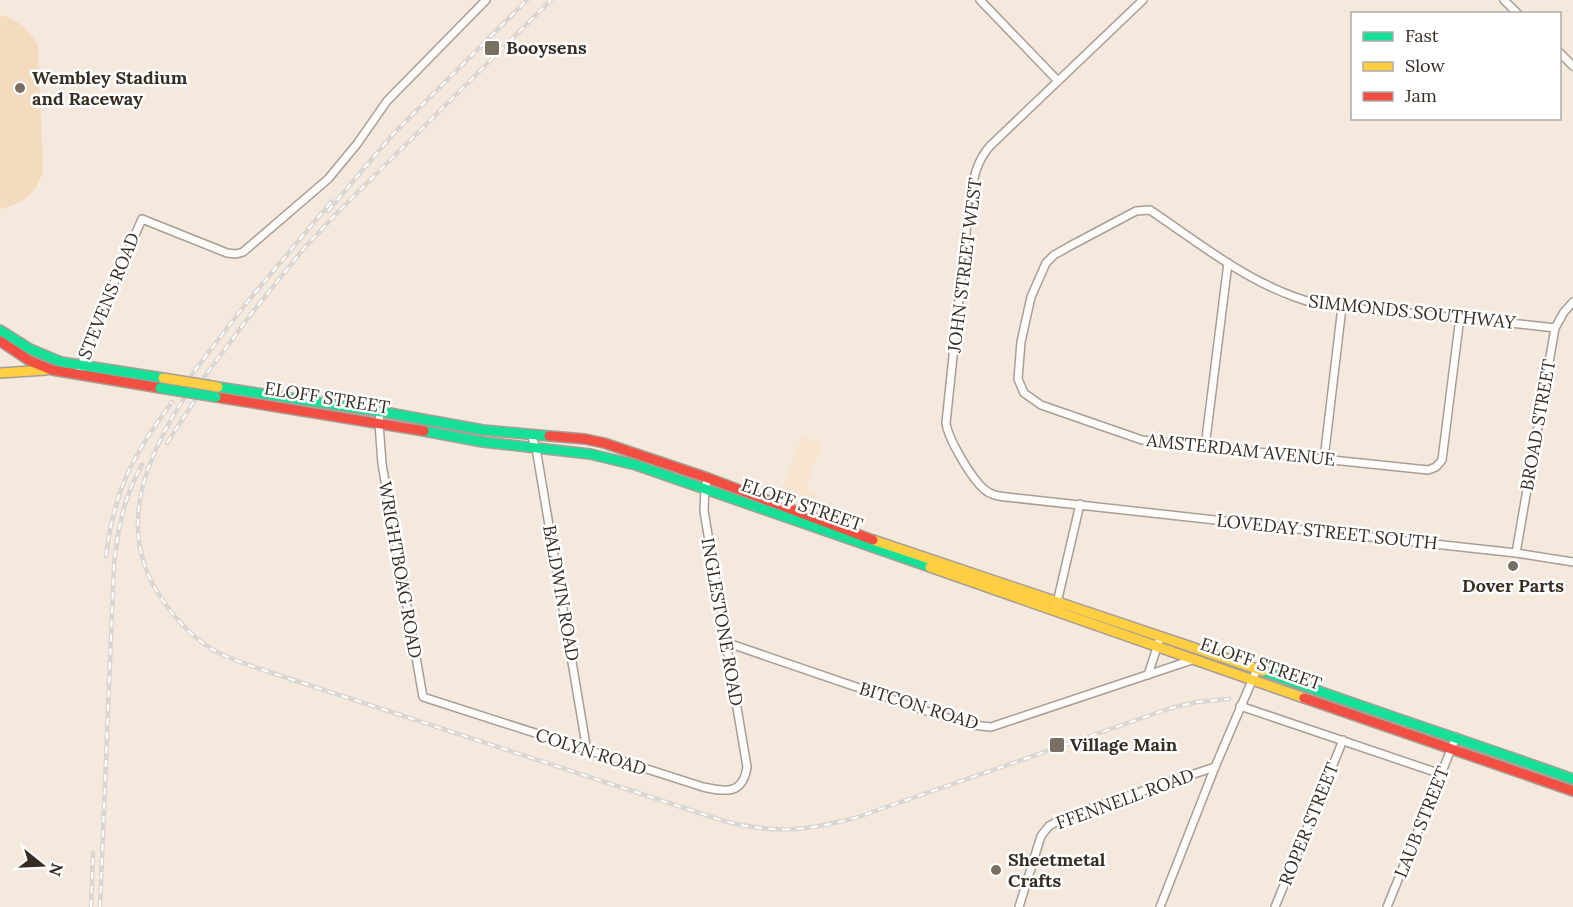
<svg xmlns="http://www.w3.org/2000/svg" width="1573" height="907" viewBox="0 0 1573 907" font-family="Lora,serif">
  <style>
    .built { fill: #f8e5d0 }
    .green { fill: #f4dbbe }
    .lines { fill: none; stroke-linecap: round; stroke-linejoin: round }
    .street-casing { stroke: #a89e94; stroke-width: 10 }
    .fast-casing { stroke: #a89e94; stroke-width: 12 }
    .slow-casing { stroke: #a89e94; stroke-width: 12 }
    .jam-casing { stroke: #a89e94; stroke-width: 12 }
    .street { stroke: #fefcfa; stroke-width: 7 }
    .fast { stroke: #16e098; stroke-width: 9 }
    .slow { stroke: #ffcf43; stroke-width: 9 }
    .jam { stroke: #f24e42; stroke-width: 9 }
    .rail-casing { stroke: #dad6d2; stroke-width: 4.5 }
    .rail { stroke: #fff; stroke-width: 2; stroke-dasharray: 7; stroke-linecap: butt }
    .fast-bridge-casing { stroke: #a89e94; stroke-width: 12; stroke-linecap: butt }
    .slow-bridge-casing { stroke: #a89e94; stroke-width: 12; stroke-linecap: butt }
    .fast-bridge { stroke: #16e098; stroke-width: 9 }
    .slow-bridge { stroke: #ffcf43; stroke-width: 9 }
    .poi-dot { fill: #7a6f63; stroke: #fff; stroke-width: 2 }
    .labels { text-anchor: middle; stroke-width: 5; stroke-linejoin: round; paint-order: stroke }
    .poi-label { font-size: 18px; font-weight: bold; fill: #372d22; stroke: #fff; text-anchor: start }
    .street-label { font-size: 18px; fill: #372d22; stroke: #fff }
  </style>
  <rect width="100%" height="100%" fill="#f5e9dd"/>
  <polygon class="built" points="802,436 823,443 806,489 817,493 814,503 781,491"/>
  <path class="green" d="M0 15C18 19 29 30 38 45L43 170C38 192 22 204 0 209Z"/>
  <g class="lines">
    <defs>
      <g id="street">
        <polyline points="980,0 1058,81"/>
        <path d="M1143 0 990 146C975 163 973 182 969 204L946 423C948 439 972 479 984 489 990 495 998 496 1006 497L1516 553 1573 562"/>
        <polyline points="1504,0 1518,14"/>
        <polyline points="1560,53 1573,66"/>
        <path d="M1460 317 1442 460 1436 467 1428 470 1142 440 1041 405 1024 393 1018 379 1021 342 1031 297 1046 263 1054 255 1070 246 1136 211 1150 210C1196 241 1242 278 1295 297 1326 309 1362 309 1395 312 1448 316 1501 322 1555 328"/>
        <polyline points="78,375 95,326 142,219 227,253 236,254 243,252 328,179 357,144 387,101 486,0"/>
        <path d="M380 412 379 423 382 464 423 697 703 787C725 792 743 795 747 767L704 511 705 488 708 478"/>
        <polyline points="531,435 536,448 587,751"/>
        <polyline points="1205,447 1228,263"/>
        <polyline points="1324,459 1342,307"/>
        <polyline points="1516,553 1555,328 1564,312 1573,302"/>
        <polyline points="1056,607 1080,504"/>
        <polyline points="725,642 941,716 972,725 991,727 1195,659"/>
        <polyline points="1148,675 1160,638"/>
        <polyline points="1240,706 1441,774"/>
        <polyline points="1019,907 1041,836 1049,826 1065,817 1215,767"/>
        <polyline points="1160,907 1215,767 1257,669"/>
        <polyline points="1275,907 1343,740"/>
        <polyline points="1387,907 1456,737"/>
      </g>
      <g id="fast">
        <polyline points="0,330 30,349 61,362 163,378"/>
        <polyline points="218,387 389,413 483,430 549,436"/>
        <polyline points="424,431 483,442 590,454 636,465 930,567"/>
        <path d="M1263 671C1366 709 1470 742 1573 779"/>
      </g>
      <g id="slow">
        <polyline points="0,373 46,370"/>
        <polyline points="873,540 1263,671"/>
        <polyline points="930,567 1304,698"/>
      </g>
      <g id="jam">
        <polyline points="0,341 30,361 52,370 160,388"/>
        <polyline points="216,397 424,431"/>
        <polyline points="549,436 585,439 604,443 708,478 873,540"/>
        <polyline points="1304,698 1573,791"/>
      </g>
    </defs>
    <use href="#street" class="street-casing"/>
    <use href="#fast" class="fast-casing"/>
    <use href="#slow" class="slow-casing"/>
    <use href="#jam" class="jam-casing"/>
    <use href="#street" class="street"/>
    <use href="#fast" class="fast"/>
    <use href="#slow" class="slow"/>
    <use href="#jam" class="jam"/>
    <defs>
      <g id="rail">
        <polyline points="328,211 393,134 527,0"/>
        <path d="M197 379C151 445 109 527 164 602 178 622 195 640 217 652 233 660 251 666 269 672L724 821C775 834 805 831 855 818L1168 709 1197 702 1229 699"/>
        <polyline points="186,382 244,306 331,202"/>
        <polyline points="199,384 251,314 305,247 340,210 551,0"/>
        <polyline points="167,443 208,380"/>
        <path d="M106 556C114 490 133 455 172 402"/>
        <polyline points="91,907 93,853"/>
        <path d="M100 907 114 564C118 529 124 496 142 465"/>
      </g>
    </defs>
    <use href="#rail" class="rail-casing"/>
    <use href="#rail" class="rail"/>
    <defs>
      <polyline id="fast-bridge" points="160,388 216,397"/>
      <polyline id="slow-bridge" points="163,378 218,387"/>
    </defs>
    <use href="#fast-bridge" class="fast-bridge-casing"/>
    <use href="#slow-bridge" class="slow-bridge-casing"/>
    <use href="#fast-bridge" class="fast-bridge"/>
    <use href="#slow-bridge" class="slow-bridge"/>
  </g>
  <g class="poi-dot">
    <rect x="484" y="40" width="16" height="16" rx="3"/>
    <circle cx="20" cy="88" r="6"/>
    <circle cx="1513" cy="566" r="6"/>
    <rect x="1049" y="737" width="16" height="16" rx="3"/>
    <circle cx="996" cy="870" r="6"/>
  </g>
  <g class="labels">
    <g class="poi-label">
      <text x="506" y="54">Booysens</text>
      <text x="32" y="84">Wembley Stadium<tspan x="32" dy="21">and Raceway</tspan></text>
      <text x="1513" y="592" text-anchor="middle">Dover Parts</text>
      <text x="1070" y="751">Village Main</text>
      <text x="1008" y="866">Sheetmetal<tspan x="1008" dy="21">Crafts</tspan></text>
    </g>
    <g class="street-label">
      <text transform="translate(965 265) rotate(-83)" y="6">JOHN STREET WEST</text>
      <text transform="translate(109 296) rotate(-68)" y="6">STEVENS ROAD</text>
      <text transform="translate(1412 312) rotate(6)" y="6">SIMMONDS SOUTHWAY</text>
      <text transform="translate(327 398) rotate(9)" y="6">ELOFF STREET</text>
      <text transform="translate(1538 425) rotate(-80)" y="6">BROAD STREET</text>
      <text transform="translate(1241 450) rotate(6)" y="6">AMSTERDAM AVENUE</text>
      <text transform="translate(802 505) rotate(19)" y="6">ELOFF STREET</text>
      <text transform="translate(1327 532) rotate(6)" y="6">LOVEDAY STREET SOUTH</text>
      <text transform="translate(400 570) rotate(80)" y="6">WRIGHTBOAG ROAD</text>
      <text transform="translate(561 593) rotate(80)" y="6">BALDWIN ROAD</text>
      <text transform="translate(722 622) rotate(80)" y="6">INGLESTONE ROAD</text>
      <text transform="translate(1261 664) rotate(19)" y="6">ELOFF STREET</text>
      <text transform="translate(919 706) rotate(17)" y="6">BITCON ROAD</text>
      <text transform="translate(591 752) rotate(18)" y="6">COLYN ROAD</text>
      <text transform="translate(1125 799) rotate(-20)" y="6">FFENNELL ROAD</text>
      <text transform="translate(1422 822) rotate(-68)" y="6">LAUB STREET</text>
      <text transform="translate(1309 824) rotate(-68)" y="6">ROPER STREET</text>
    </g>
  </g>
  <rect x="1351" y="12" width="210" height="108" fill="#ffffff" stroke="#afaba7" stroke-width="1.5"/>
  <rect x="1363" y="32" width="30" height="9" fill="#16e098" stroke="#afaba7" stroke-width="1.5"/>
  <text x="1405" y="42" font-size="18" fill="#372d22">Fast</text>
  <rect x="1363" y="62" width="30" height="9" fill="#ffcf43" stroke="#afaba7" stroke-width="1.5"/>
  <text x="1405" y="72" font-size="18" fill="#372d22">Slow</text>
  <rect x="1363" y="92" width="30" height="9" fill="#f24e42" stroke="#afaba7" stroke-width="1.5"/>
  <text x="1405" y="102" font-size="18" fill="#372d22">Jam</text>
  <g transform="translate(42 865) rotate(108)" stroke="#ffffff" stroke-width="4.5" paint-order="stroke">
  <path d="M0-4.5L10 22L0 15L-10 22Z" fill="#372d22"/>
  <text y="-9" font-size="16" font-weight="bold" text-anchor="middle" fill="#372d22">N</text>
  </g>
</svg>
